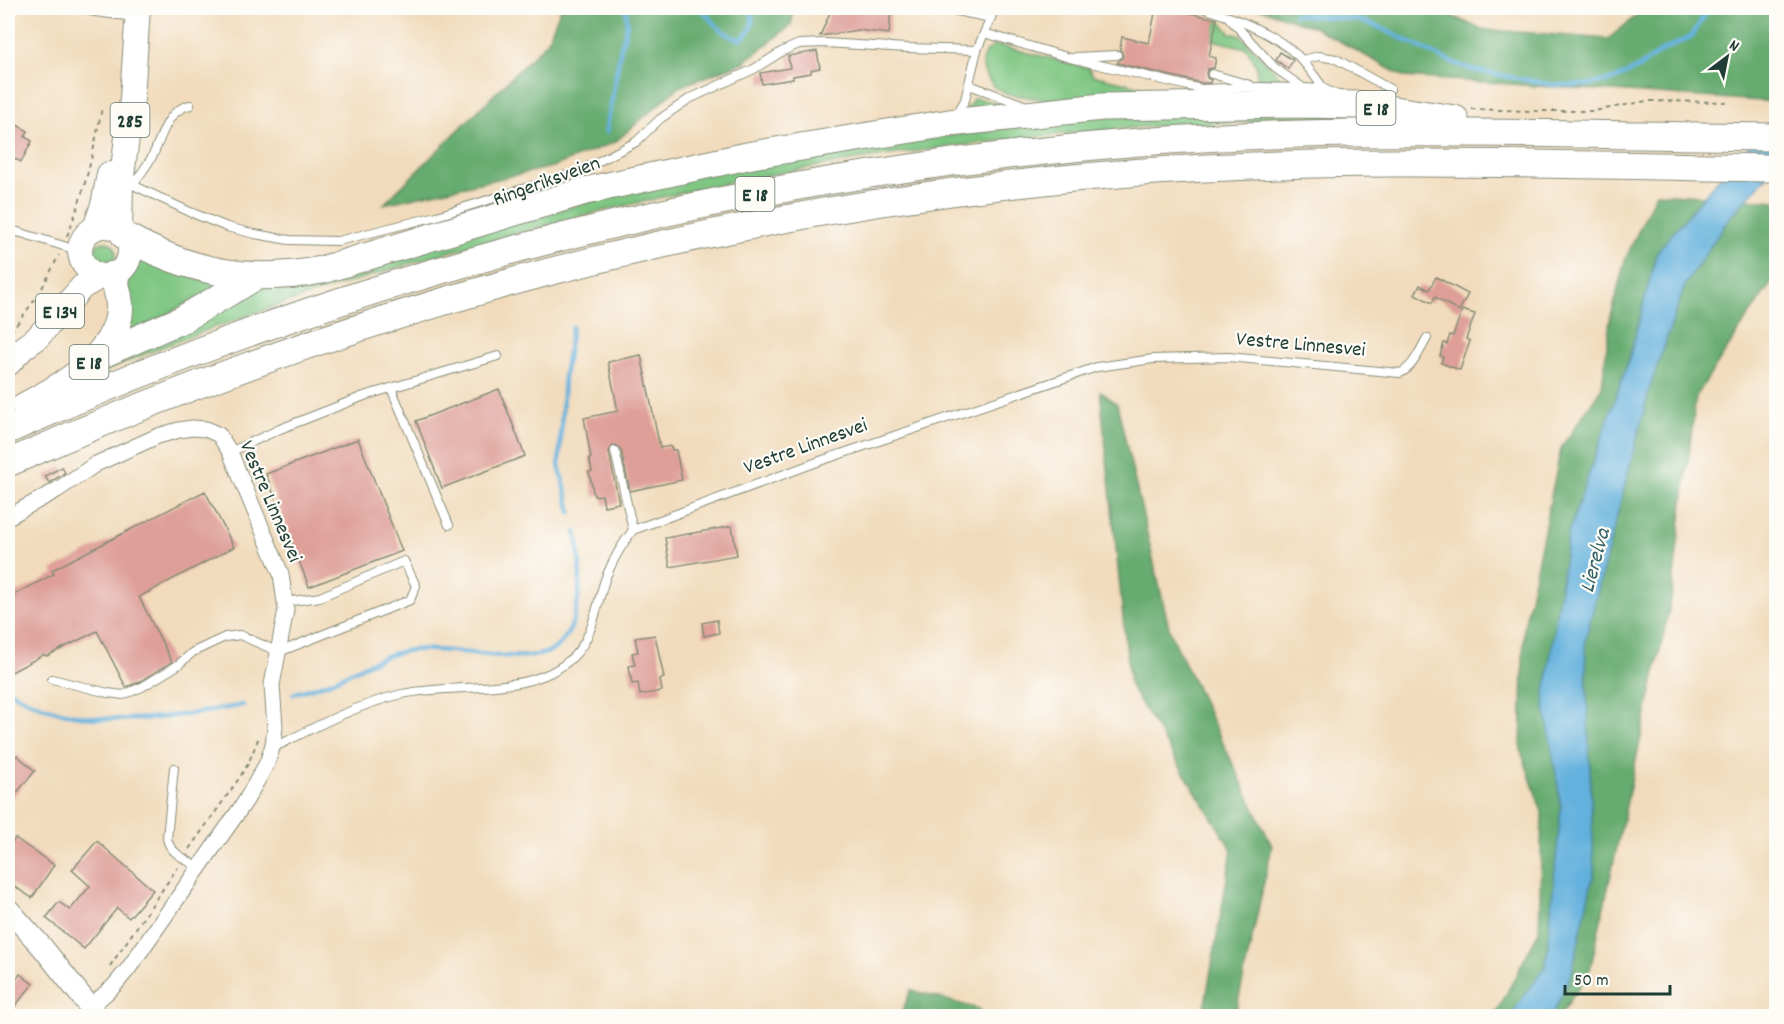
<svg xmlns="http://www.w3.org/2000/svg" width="1784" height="1024" viewBox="0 0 1784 1024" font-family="Dekko,sans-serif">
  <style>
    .green { fill: #7ec682; stroke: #4e825b; stroke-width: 1.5 }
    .forest { fill: #66ab70; stroke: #427452; stroke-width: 1.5 }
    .water { fill: #63b1dd; stroke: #417788; stroke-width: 1.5 }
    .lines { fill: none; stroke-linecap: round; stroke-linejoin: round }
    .stream { stroke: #63b1dd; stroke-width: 4.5 }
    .building { fill: #de9f98 }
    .service-casing { stroke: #888c78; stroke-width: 10 }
    .minor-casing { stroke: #888c78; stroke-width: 17 }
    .secondary-casing { stroke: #888c78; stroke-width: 23 }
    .primary-casing { stroke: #888c78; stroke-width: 26 }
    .trunk-casing { stroke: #888c78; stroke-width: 26 }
    .motorway-casing { stroke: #888c78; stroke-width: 29 }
    .path { stroke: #888c78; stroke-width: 2; stroke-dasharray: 4.5 4.5; stroke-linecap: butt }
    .service { stroke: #fff; stroke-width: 8 }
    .minor { stroke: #fff; stroke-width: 15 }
    .secondary { stroke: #fff; stroke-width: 21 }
    .primary { stroke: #fff; stroke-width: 24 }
    .trunk { stroke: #fff; stroke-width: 24 }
    .motorway { stroke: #fff; stroke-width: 27 }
    .labels { text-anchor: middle; stroke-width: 4.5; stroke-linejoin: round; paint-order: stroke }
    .shield { fill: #fdfcf7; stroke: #62766e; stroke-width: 1.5 }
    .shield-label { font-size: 20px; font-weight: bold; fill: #1f3d34 }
    .street-label { font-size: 21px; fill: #1f3d34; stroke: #fdfcf7 }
    .water-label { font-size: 22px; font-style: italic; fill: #336067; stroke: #fdfcf7 }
  </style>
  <rect width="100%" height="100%" fill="#fdfcf7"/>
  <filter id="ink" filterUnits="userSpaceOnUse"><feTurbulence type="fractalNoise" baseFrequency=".0167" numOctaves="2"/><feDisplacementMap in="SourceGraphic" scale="12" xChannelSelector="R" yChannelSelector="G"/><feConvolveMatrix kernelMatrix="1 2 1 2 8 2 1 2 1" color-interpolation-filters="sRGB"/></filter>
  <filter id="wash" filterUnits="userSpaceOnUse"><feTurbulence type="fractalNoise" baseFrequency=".008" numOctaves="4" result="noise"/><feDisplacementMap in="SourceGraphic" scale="24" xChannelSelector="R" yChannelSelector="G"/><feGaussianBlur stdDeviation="1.35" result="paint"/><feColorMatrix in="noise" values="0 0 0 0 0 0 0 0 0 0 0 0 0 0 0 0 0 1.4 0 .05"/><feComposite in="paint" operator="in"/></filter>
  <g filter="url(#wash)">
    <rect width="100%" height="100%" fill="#f1dbbc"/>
    <g class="green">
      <polygon points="1216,21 1222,23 1230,33 1241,36 1281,78 1279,79 1257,77 1256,65 1246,48 1212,40"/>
      <polygon points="994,46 1001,46 1089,68 1092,75 1181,96 1049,100 1006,94 993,86 984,72 982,61 985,53"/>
      <polygon points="974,98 1003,104 966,111"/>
      <path d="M1106 113 1340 115 1339 119C1279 121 1218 122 1158 126 1025 136 890 152 759 177 627 202 498 236 370 276 273 306 176 338 84 381L83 377 231 296 700 173Z"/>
      <circle cx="105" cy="253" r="11"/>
      <polygon points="139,257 229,281 120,339 128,281"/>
    </g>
    <g class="forest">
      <polygon points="561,8 794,8 791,25 744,62 679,87 615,142 552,167 384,204 547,42"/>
      <polygon points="1258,8 1435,8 1480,29 1608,39 1646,8 1776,8 1776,102 1404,77 1314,27"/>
      <polygon points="1656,193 1776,201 1776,277 1762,296 1696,396 1671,600 1590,970 1560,1016 1491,1016 1499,1008 1539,931 1542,812 1521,751 1524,627 1561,448 1602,387 1610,320 1625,260"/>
      <polygon points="1100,391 1117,404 1170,632 1272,846 1235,1016 1203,1016 1232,850 1130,686"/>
      <polygon points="911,990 979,1009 981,1016 900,1016"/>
    </g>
    <polygon class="water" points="1776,116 1776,167 1729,218 1685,285 1650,387 1585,641 1594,872 1572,972 1552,1016 1510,1016 1546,965 1561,806 1544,700 1568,534 1629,359 1657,252 1711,187"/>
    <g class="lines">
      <g class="stream">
        <path d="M701 8C710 20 725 38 741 39 753 30 754 22 751 8"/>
        <polyline points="1295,14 1358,20 1377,26 1444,59 1473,70 1554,85 1586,85 1615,79 1638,68 1660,52 1692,36 1709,8"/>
        <polyline points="606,132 621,47 627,25 626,8"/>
        <polyline points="571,512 559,465 564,377 572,327"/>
        <path d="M8 690C78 734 166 719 243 705"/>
        <path d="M293 694C304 690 316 687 328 683 356 671 382 653 413 650 448 646 528 667 554 649 565 641 572 627 575 614 582 587 581 560 576 532"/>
      </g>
    </g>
    <g id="blocks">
      <g class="building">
        <polygon points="832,8 891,8 889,34 858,30 820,36"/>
        <polygon points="1156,8 1166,8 1217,19 1209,56 1216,58 1214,68 1208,69 1206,73 1207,78 1211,80 1210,83 1202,83 1117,63 1123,57 1122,52 1120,50 1122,37 1149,43"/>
        <polygon points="817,51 820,68 811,70 811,73 793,76 793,79 762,84 760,73 790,68 788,56"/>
        <polygon points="1280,52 1293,60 1288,69 1276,60"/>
        <polygon points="8,120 28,131 25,137 32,141 21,162 8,155"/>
        <polygon points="1436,277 1468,294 1459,311 1435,297 1432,303 1415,294 1420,285 1429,290"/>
        <polygon points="1462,310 1475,314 1466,339 1470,341 1460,370 1441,363 1443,357 1440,356 1444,343 1447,344 1450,335 1453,336"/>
        <polygon points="641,355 660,448 671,446 672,450 676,450 682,480 630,491 621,450 617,446 613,445 609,452 619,503 604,506 602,495 594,496 589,472 592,471 589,458 591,458 584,418 618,411 608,362"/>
        <polygon points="499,389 525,456 442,488 416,421"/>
        <polygon points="358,439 402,551 309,587 266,474"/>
        <polygon points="62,467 65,473 49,483 45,476"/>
        <polygon points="205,491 234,547 139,597 172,662 139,682 126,687 97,631 47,656 43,655 8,674 8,609 14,606 11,600 15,598 13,595 54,574 52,570"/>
        <polygon points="732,526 737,555 670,567 665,538"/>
        <polygon points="717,620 719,633 704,636 702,623"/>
        <polygon points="655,635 664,678 660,679 662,691 640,695 638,683 632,684 629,666 635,665 632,653 638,652 635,638"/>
        <polygon points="17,755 35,771 8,803 8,767"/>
        <polygon points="15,838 54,865 32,898 8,882 8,849"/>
        <polygon points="97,841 153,890 129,918 117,908 84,949 46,918 59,902 70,910 90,886 72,870"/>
        <polygon points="20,974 33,984 8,1015 8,977 14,982"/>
      </g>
    </g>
  </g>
  <g filter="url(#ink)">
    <use href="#blocks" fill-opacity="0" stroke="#888c78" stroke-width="1.5"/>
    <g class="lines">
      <defs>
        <g id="service">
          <polyline points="942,8 991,18"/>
          <path d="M1203 8C1235 18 1272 32 1298 56 1308 66 1316 78 1324 89"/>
          <polyline points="1230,19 1275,68 1302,87"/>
          <polyline points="984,33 1070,58 1201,89 1257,87 1303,88 1324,89 1338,95"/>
          <polyline points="1076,57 1117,55"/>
          <polyline points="1302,60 1319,56 1336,59 1390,89"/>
          <polyline points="1212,74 1250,85"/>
          <polyline points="969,85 1024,105"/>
          <polyline points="956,115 965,100 977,50 995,8"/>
          <path d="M131 185H133C139 176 146 167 152 157 162 138 166 110 190 105"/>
          <polyline points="133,185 190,212 227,227 255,234 289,240 338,241 437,216 580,171 636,142 660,119 689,99 754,69 783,51 799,44 825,43 907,48 977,50"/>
          <polyline points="8,229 80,251"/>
          <polyline points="391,388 449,525"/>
          <polyline points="615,451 633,530"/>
          <polyline points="230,452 280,429 364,396 498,356"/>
          <polyline points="52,679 108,693 123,695 142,687 178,665 193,652 225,637 240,635 279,652 410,600 416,586 404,561 320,597 286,602"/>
          <path d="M273 745H279C319 725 359 704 402 694 456 682 531 698 573 657 595 635 596 604 606 577 613 560 622 544 633 530L820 461 1097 367 1153 359 1228 357 1400 373C1413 368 1420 350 1427 338"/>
          <path d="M174 768 167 838C169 853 187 860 200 868"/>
        </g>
        <g id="minor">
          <polyline points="92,8 138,14"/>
          <polyline points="8,517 57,490 96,464 158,436 179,430 192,428 206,429 219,435 230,452 281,574 286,610 272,685 275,727 273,745 267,763 245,802 128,969 114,986 90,1007"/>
        </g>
        <polyline id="secondary" points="8,909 43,948 97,1016"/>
        <g id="primary">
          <polyline points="95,228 103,205 109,174"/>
          <polyline points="120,231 121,184 132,99 138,8"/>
        </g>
        <g id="trunk">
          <circle cx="105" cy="251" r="25"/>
          <polyline points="8,364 23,348 37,338 82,287 101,276"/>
        </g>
        <g id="motorway">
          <path d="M125 236C189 272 249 284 322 270L585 191 752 155 949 123 1102 107 1300 104 1361 105 1455 119"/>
          <polyline points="96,357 183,319 255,277"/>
          <path d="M25 406C60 388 107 361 118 320 122 305 117 289 113 275"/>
          <path d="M8 430C365 269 749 173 1140 142 1351 126 1564 135 1776 137"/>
          <path d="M8 463C367 303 738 204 1130 173 1345 156 1561 165 1776 168"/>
        </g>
      </defs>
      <use href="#service" class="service-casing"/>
      <use href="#minor" class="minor-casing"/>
      <use href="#secondary" class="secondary-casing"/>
      <use href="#primary" class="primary-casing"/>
      <use href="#trunk" class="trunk-casing"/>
      <use href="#motorway" class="motorway-casing"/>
      <g class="path">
        <polyline points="903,8 932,14"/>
        <polyline points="1471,109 1530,111 1594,111 1647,101 1730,102"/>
        <path d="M67 236C84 194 94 151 102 107"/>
        <polyline points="11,332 39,294 59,255"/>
        <polyline points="189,849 236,783 248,764 259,737"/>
        <polyline points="110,966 178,867"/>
      </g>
      <use href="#service" class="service"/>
      <use href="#minor" class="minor"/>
      <use href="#secondary" class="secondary"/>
      <use href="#primary" class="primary"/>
      <use href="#trunk" class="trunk"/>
      <use href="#motorway" class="motorway"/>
    </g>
  </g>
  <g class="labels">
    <g class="shield">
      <rect x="1356.5" y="91" width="39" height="34" rx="4.5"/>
      <rect x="110.5" y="103" width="39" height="34" rx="4.5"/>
      <rect x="735.5" y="177" width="39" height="34" rx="4.5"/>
      <rect x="36" y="294" width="48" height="34" rx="4.5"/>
      <rect x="69.5" y="345" width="39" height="34" rx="4.5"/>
    </g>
    <g class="shield-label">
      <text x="1376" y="115">E 18</text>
      <text x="130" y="127">285</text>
      <text x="755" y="201">E 18</text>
      <text x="60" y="318">E 134</text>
      <text x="89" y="369">E 18</text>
    </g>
    <g class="street-label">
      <text transform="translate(546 180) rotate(-20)" y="7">Ringeriksveien</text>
      <text transform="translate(1301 343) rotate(5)" y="7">Vestre Linnesvei</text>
      <text transform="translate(805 445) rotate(-20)" y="7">Vestre Linnesvei</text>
      <text transform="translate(272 501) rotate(67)" y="7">Vestre Linnesvei</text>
    </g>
    <g class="water-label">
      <text transform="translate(1593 560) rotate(-75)" y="8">Lierelva</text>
    </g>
  </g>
  <rect width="1784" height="1024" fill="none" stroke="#fdfcf7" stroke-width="30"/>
  <g transform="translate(1727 57) rotate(32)" stroke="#fdfcf7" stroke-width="4.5" paint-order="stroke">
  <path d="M0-4.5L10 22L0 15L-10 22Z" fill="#1f3d34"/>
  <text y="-9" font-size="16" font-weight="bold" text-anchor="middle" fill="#1f3d34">N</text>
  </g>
  <path d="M1565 985v9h105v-9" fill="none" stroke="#1f3d34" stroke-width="3"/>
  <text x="1574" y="985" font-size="18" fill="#1f3d34" stroke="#fdfcf7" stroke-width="4.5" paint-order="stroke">50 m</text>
</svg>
